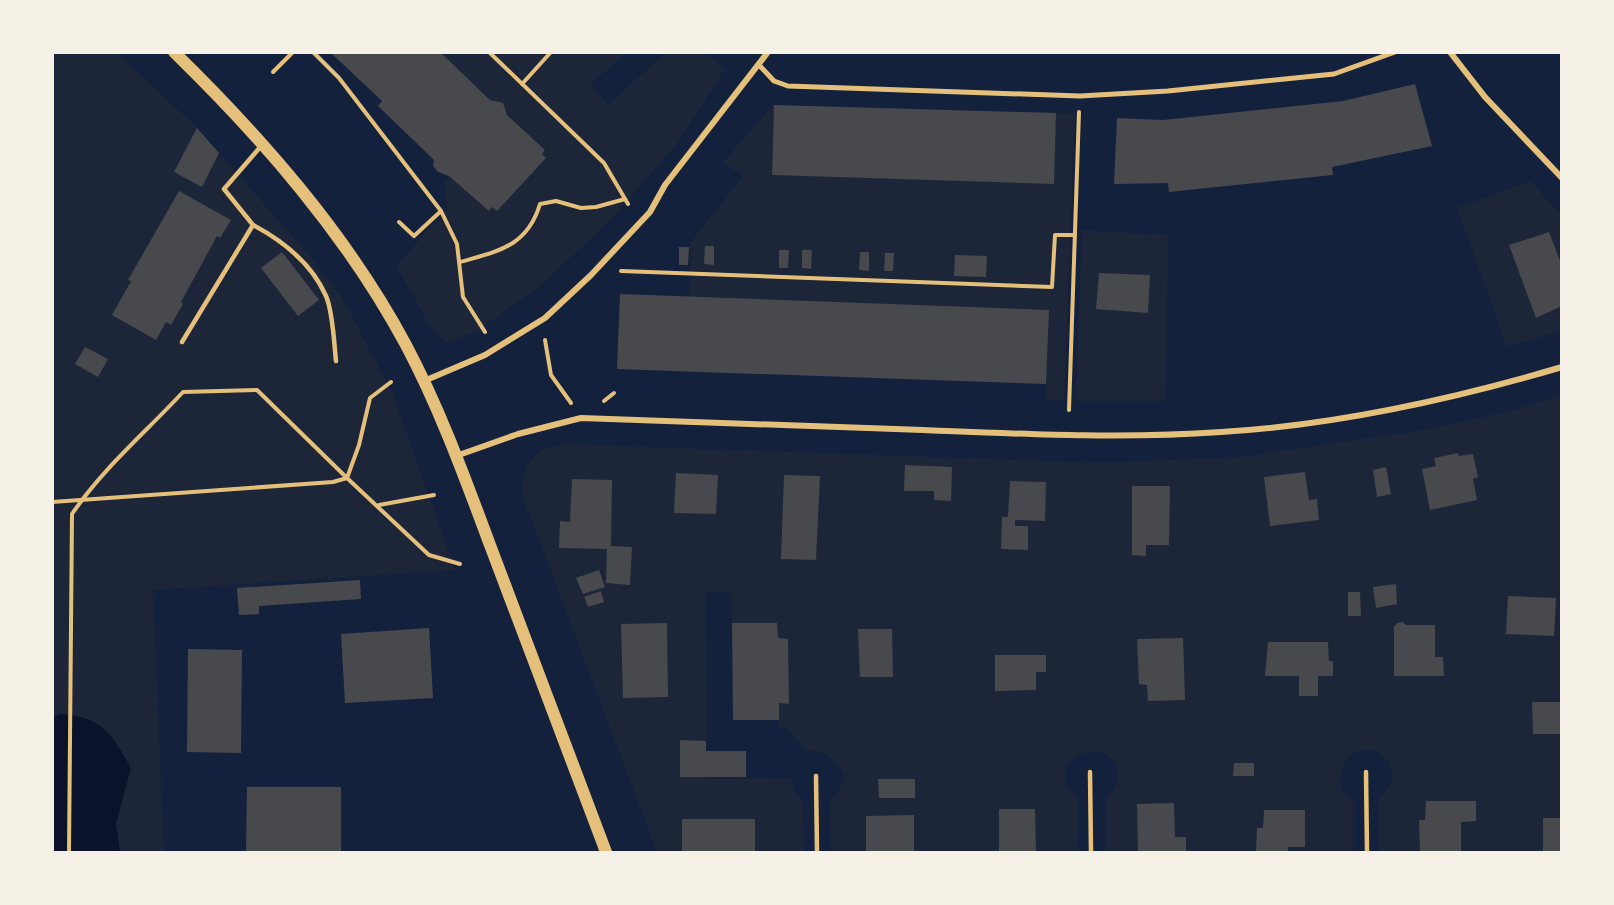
<svg xmlns="http://www.w3.org/2000/svg" width="1614" height="905" viewBox="0 0 1614 905" font-family="'Sofia Sans Condensed',sans-serif">
  <style>
    .green { fill: #1d2539 }
    .water { fill: #0b132b }
    .building { fill: #48494c }
    .lines { fill: none; stroke-linecap: round; stroke-linejoin: round }
    .path { stroke: #e5c07b; stroke-width: 4 }
    .service { stroke: #e5c07b; stroke-width: 4.5 }
    .pedestrian { stroke: #e5c07b; stroke-width: 5 }
    .minor { stroke: #e5c07b; stroke-width: 6 }
    .secondary { stroke: #e5c07b; stroke-width: 12 }
  </style>
  <rect width="100%" height="100%" fill="#14213d"/>
  <g class="green">
    <polygon points="52,53 118,53 197,128 309,255 341,296 392,392 455,570 153,590 164,852 53,852"/>
    <polygon points="440,53 626,53 591,84 608,105 665,53 706,53 725,69 679,141 614,216 544,283 477,331 447,342 433,331 396,266 447,209 444,182 449,176 489,210 545,151 507,115 503,103 490,100"/>
    <polygon points="774,105 772,175 1054,183 1056,113 1075,113 1064,400 1046,399 1049,311 689,297 690,243 743,176 722,163"/>
    <polygon points="1530,181 1561,214 1561,331 1507,347 1457,208"/>
    <polygon points="1082,230 1168,235 1166,401 1076,401"/>
    <path d="M1561 395V852H1379V798C1424 759 1338 716 1341 789L1353 800V852H1105V799C1114 791 1119 783 1117 770 1109 729 1034 763 1079 799L1078 852H830V800L839 790 845 778C836 757 828 753 806 750L788 729 779 727V703L789 704 788 639 778 638 777 623H732L731 593 706 592 707 779 791 778 794 791 803 800 804 852H657L522 495C523 462 532 450 565 444L1101 463 1239 457 1425 430 1514 410Z"/>
  </g>
  <path class="water" d="M60 714C102 716 112 734 131 768L116 824 120 852H53V717Z"/>
  <g class="building">
    <polygon points="330,52 440,52 490,100 503,103 507,115 545,150 542,154 546,158 497,211 492,207 489,211 449,176 438,172 433,166 434,160 378,106 382,101"/>
    <polygon points="1415,84 1432,146 1332,167 1333,175 1169,192 1168,183 1114,184 1117,118 1163,120 1343,101"/>
    <polygon points="774,105 1056,113 1054,184 772,175"/>
    <polygon points="197,128 219,153 202,187 174,172"/>
    <polygon points="179,191 231,220 220,238 217,236 181,302 183,304 171,325 166,322 156,340 112,315 131,281 128,280"/>
    <polygon points="1549,232 1562,266 1562,306 1536,318 1509,245"/>
    <polygon points="705,246 714,246 714,265 704,264"/>
    <polygon points="679,247 689,247 688,265 679,265"/>
    <polygon points="779,250 789,250 788,268 779,268"/>
    <polygon points="802,250 812,250 811,269 802,268"/>
    <polygon points="282,252 319,300 298,316 261,268"/>
    <polygon points="860,252 869,252 869,271 859,270"/>
    <polygon points="885,253 894,253 893,271 884,271"/>
    <polygon points="955,255 987,256 986,277 954,276"/>
    <polygon points="1099,273 1150,275 1148,313 1096,309"/>
    <polygon points="620,294 1049,310 1046,384 617,369"/>
    <polygon points="85,347 108,359 98,377 75,364"/>
    <polygon points="1458,453 1459,456 1473,454 1478,477 1473,479 1477,500 1430,510 1422,469 1436,466 1434,458"/>
    <polygon points="905,465 952,467 951,501 934,500 934,491 904,491"/>
    <polygon points="1386,467 1391,494 1377,497 1373,470"/>
    <polygon points="1305,472 1309,500 1317,499 1319,520 1270,526 1264,477"/>
    <polygon points="676,473 718,475 716,514 674,513"/>
    <polygon points="784,475 820,476 816,560 781,559"/>
    <polygon points="572,479 612,480 611,546 632,547 630,585 606,583 607,549 559,548 560,521 570,522"/>
    <polygon points="1010,481 1046,482 1045,521 1015,520 1015,526 1028,526 1028,550 1001,549 1002,517 1008,517"/>
    <polygon points="1132,486 1170,486 1169,545 1146,545 1146,556 1132,555"/>
    <polygon points="599,570 605,587 583,594 576,578"/>
    <polygon points="360,580 361,599 259,606 259,614 239,615 237,588"/>
    <polygon points="1396,584 1397,604 1376,608 1373,587"/>
    <polygon points="601,591 604,602 588,607 584,597"/>
    <polygon points="1348,592 1360,592 1361,616 1348,616"/>
    <polygon points="1508,596 1556,598 1554,636 1506,634"/>
    <polygon points="1403,622 1406,625 1435,625 1435,657 1443,657 1444,676 1394,676 1394,627 1397,623"/>
    <polygon points="667,623 668,697 623,698 621,624"/>
    <polygon points="732,623 777,623 778,638 788,639 789,704 779,703 779,720 733,720"/>
    <polygon points="429,628 433,698 345,703 341,634"/>
    <polygon points="858,629 892,629 893,677 860,677"/>
    <polygon points="1183,638 1185,700 1148,701 1147,685 1139,684 1137,639"/>
    <polygon points="1268,642 1328,642 1329,661 1333,661 1333,676 1318,676 1318,696 1299,696 1299,676 1265,676"/>
    <polygon points="188,649 242,650 241,753 187,752"/>
    <polygon points="995,655 1046,655 1046,672 1036,672 1036,690 995,691"/>
    <polygon points="1532,702 1562,702 1562,734 1533,734"/>
    <polygon points="680,740 706,741 706,751 746,751 746,777 680,777"/>
    <polygon points="1234,763 1254,763 1254,776 1233,776"/>
    <polygon points="878,779 915,779 915,798 879,798"/>
    <polygon points="247,787 341,787 341,852 246,852"/>
    <polygon points="1426,801 1476,801 1476,821 1461,822 1461,852 1420,852 1419,820 1425,820"/>
    <polygon points="1174,803 1175,837 1186,837 1186,852 1138,852 1137,804"/>
    <polygon points="999,809 1035,809 1036,852 999,852"/>
    <polygon points="1264,810 1305,810 1305,847 1288,847 1288,852 1256,852 1257,828 1263,828"/>
    <polygon points="914,815 914,852 866,852 866,816"/>
    <rect x="1543" y="818" width="19" height="34"/>
    <rect x="682" y="819" width="73" height="33"/>
  </g>
  <g class="lines">
    <g class="path">
      <polyline points="313,52 339,78 441,211"/>
      <polyline points="489,52 604,163 628,204"/>
      <polyline points="273,72 293,52"/>
      <polyline points="522,84 551,52"/>
      <polyline points="399,222 414,236 441,211 457,244 463,297 485,332"/>
      <path d="M460 262C498 251 527 247 540 204L556 201 581 208 596 207 625 199"/>
      <polyline points="621,271 1052,287 1055,235 1075,235"/>
      <polyline points="545,340 551,375 571,403"/>
      <polyline points="604,401 614,393"/>
      <polyline points="1069,410 1079,112"/>
      <polyline points="52,502 333,482 347,478 429,555 460,564"/>
      <polyline points="379,505 434,495"/>
      <path d="M69 852 72 514C103 468 146 432 183 392L257 390 347 478 359 445 370 398 391 382"/>
    </g>
    <g class="service">
      <path d="M253 225C283 241 312 264 326 296 333 312 334 343 336 361"/>
      <polyline points="182,342 253,225 224,189 262,145"/>
      <polyline points="1090,772 1091,852"/>
      <polyline points="1366,772 1367,852"/>
      <polyline points="816,776 817,852"/>
    </g>
    <polyline class="pedestrian" points="760,66 774,81 788,86 1080,96 1168,91 1334,74 1395,52"/>
    <g class="minor">
      <polyline points="1450,52 1485,97 1562,178"/>
      <polyline points="424,381 485,355 545,318 591,275 650,212 665,185 768,52"/>
      <path d="M456 456 518 434 581 418C695 422 809 426 923 430 1023 434 1122 439 1221 432 1337 425 1450 400 1562 367"/>
    </g>
    <path class="secondary" d="M174 52C263 139 347 235 406 345 440 409 465 478 490 545 529 647 567 750 606 852"/>
  </g>
  <rect width="1614" height="905" fill="none" stroke="#f6f1e7" stroke-width="108"/>
</svg>
